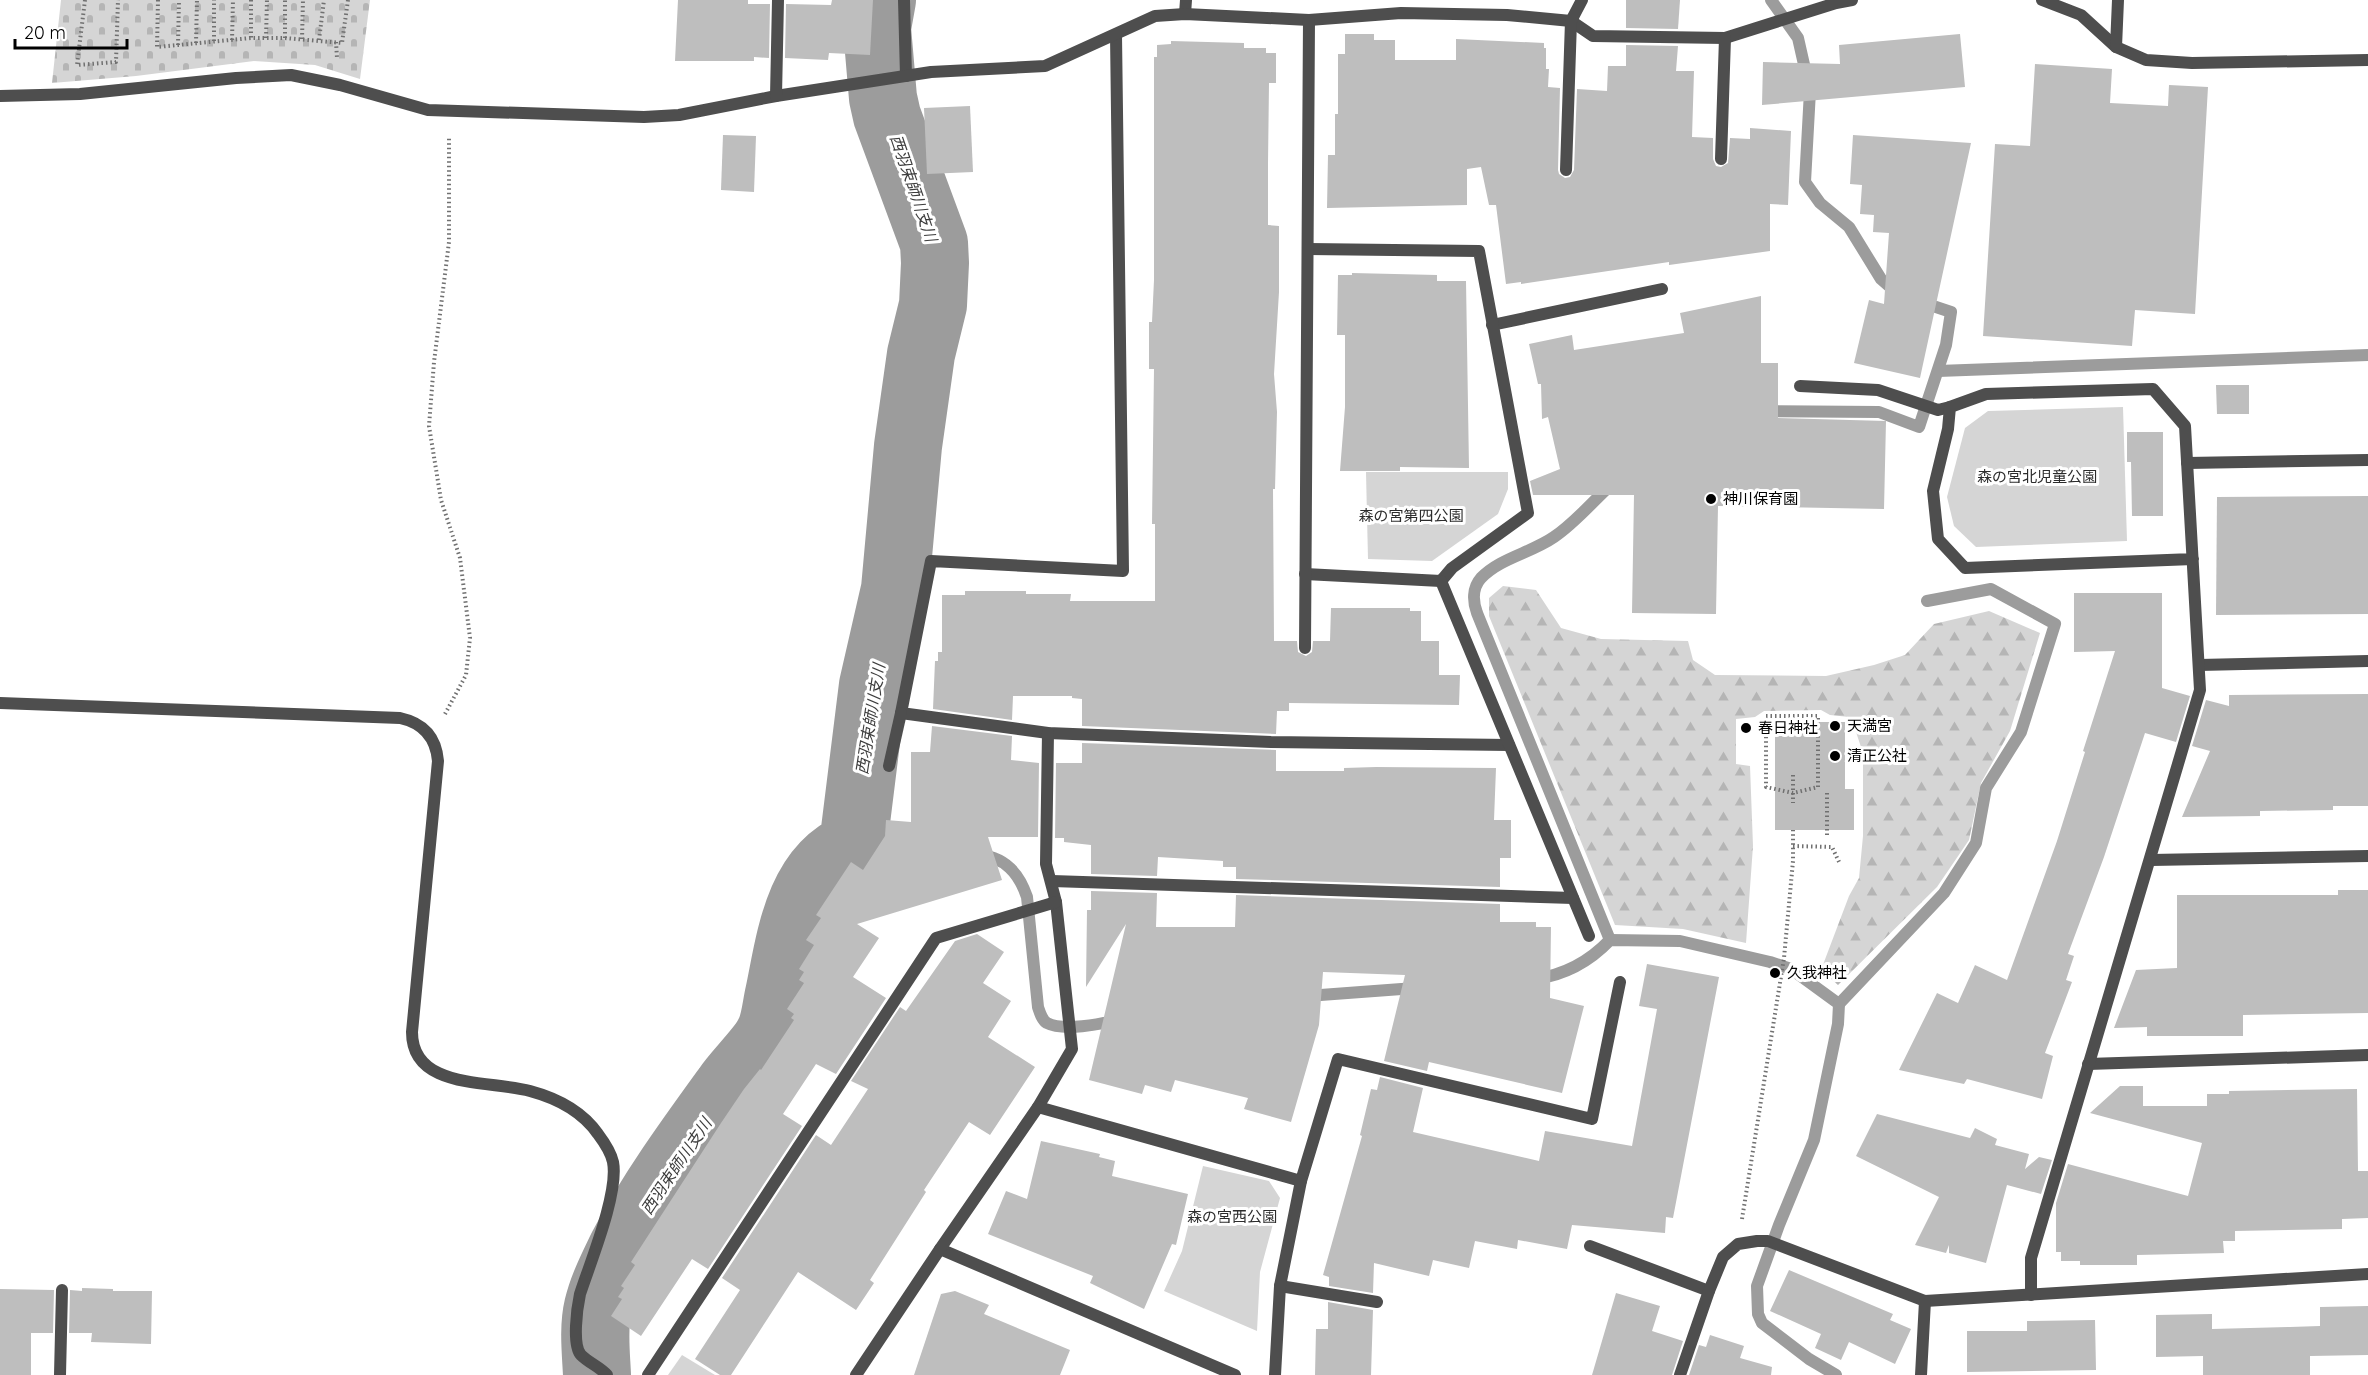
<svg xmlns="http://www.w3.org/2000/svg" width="2368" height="1375" viewBox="0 0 2368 1375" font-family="Quicksand,'Noto Sans JP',sans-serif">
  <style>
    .forest { fill: url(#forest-firs) }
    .cemetery { fill: url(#cemetery-stones) }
    .green { fill: #d5d5d5 }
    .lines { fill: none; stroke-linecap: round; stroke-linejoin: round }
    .stream { stroke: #9c9c9c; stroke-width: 12 }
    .river { stroke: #9c9c9c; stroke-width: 68 }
    .building { fill: #bebebe }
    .path { stroke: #707070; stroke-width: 4; stroke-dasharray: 1.5 3; stroke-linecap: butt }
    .minor { stroke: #4e4e4e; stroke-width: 12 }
    .poi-dot { fill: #000; stroke: #fff; stroke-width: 2 }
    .labels { text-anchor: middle; stroke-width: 6; stroke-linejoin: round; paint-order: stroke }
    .park-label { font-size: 15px; fill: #2c2c2c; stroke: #fff }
    .poi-label { font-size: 15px; fill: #000; stroke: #fff; text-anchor: start }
    .water-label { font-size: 16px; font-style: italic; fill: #3d3d3d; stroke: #fff }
  </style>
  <defs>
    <pattern id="forest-firs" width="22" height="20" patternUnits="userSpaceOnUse" patternTransform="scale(1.5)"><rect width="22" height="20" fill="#d5d5d5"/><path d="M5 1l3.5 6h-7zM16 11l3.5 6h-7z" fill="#b5b5b5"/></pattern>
    <pattern id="cemetery-stones" width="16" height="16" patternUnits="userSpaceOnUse" patternTransform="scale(1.5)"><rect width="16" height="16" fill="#d5d5d5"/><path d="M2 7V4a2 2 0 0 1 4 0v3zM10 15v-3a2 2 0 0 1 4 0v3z" fill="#b5b5b5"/></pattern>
  </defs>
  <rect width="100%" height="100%" fill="#fff"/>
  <polygon class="forest" points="1503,586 1536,590 1561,628 1601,639 1688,641 1693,660 1715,675 1826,676 1874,665 1905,655 1934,624 1989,611 2040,633 2010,731 1981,783 1969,840 1937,887 1838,985 1821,970 1849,896 1859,878 1863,836 1863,753 1853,723 1849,717 1830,715 1821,710 1764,711 1755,717 1736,719 1736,764 1750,766 1753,846 1746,943 1683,929 1615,925 1489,616 1489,598"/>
  <polygon class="cemetery" points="61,0 370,0 360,79 315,65 254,61 136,76 52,83"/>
  <g class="green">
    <polygon points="2123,407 2127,541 1976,547 1954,526 1947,497 1965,428 1988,411"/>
    <polygon points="1366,472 1508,472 1508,489 1498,514 1432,561 1368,559"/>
    <polygon points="1203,1166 1269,1181 1280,1198 1260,1272 1257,1331 1164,1291 1182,1251"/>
    <polygon points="682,1355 715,1375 668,1375"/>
  </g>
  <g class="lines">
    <g class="stream">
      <polyline points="1771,0 1798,38 1810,91 1805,182 1820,203 1849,227 1881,279 1897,293"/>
      <polyline points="1938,371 2368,355"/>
      <polyline points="1763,411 1879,412 1919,427 1946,345 1951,312 1921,302"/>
      <polyline points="853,846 893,849"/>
      <path d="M979 855C1005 857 1019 873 1027 897L1038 1007C1040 1013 1042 1020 1047 1023 1062 1031 1102 1025 1118 1019"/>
      <path d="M1610 940 1477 613C1473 602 1472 588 1481 578 1500 558 1531 553 1554 537 1575 523 1593 501 1612 484"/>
      <path d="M1535 979C1565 975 1589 962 1610 940L1680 941 1770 962 1791 969 1839 1004 1838 1024 1814 1140 1779 1225 1757 1286 1758 1314 1762 1323 1809 1359 1836 1375"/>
      <polyline points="1307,996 1415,988"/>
      <polyline points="1839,1004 1944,893 1976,843 1986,788 2021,732 2055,624 1991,589 1927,601"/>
    </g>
    <path class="river" d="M597 1375C596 1353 593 1328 598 1307 603 1286 613 1267 622 1248 652 1191 690 1139 727 1088 737 1073 763 1048 769 1034 775 1023 776 1007 779 994 790 942 797 870 853 846L873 685 895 589 908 446 921 354 933 305 935 263 934 243 887 116 883 98 877 28 882 0"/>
  </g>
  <g class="building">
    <polygon points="678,0 748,0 748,4 770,4 769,58 754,57 754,61 675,61"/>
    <polygon points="832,0 873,0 870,55 829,53 828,60 785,58 786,4 831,5"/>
    <polygon points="1626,0 1680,0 1678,29 1626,28"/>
    <polygon points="1345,34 1374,34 1374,40 1395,40 1395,60 1456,60 1456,39 1544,43 1544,48 1546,48 1546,69 1549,69 1548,87 1560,88 1558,170 1559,174 1565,178 1570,177 1574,170 1577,89 1607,91 1608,66 1626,66 1626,45 1678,46 1676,71 1694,71 1692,137 1713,138 1713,159 1716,166 1721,167 1728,163 1730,138 1750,139 1750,128 1791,131 1788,205 1770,204 1770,251 1669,265 1669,262 1521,284 1521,282 1506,284 1496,205 1489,205 1481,167 1467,169 1467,205 1327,208 1328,155 1335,155 1335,114 1338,114 1338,54 1345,54"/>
    <polygon points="1960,34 1965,87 1762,105 1763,62 1840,64 1839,45"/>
    <polygon points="1171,41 1244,43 1244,48 1266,48 1266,53 1276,53 1276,83 1269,83 1268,163 1268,225 1279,226 1279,292 1274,374 1277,412 1275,489 1273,489 1274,641 1297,641 1298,652 1306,656 1312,652 1313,641 1330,641 1331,608 1410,608 1410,611 1421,611 1421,641 1439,641 1439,675 1460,675 1459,705 1289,703 1289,711 1277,711 1276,734 1082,726 1082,699 1072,698 1072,696 1013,696 1012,720 933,709 935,661 938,661 938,652 942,652 942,595 965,595 965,591 1026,591 1026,594 1071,594 1070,601 1155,601 1155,524 1152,524 1154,369 1149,369 1149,322 1152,322 1154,280 1154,57 1157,57 1157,45 1171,44"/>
    <polygon points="2035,64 2112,69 2110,103 2168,106 2169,85 2208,87 2195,314 2135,310 2132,346 1983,336 1995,144 2030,146"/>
    <polygon points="970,106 973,172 927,174 924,108"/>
    <polygon points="723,135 756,136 754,192 721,190"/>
    <polygon points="1853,135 1971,143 1920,378 1854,363 1869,300 1884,304 1889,233 1873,232 1874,215 1860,214 1862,185 1850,184"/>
    <polygon points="1352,273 1437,275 1437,281 1466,281 1469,468 1400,467 1400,471 1340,471 1345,407 1345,335 1337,335 1338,275 1352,275"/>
    <polygon points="1761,296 1761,363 1778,363 1778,418 1886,421 1884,509 1718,506 1716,614 1632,613 1634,495 1533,495 1530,481 1560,469 1548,417 1542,419 1541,384 1538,384 1529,344 1572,335 1574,350 1684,333 1680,313"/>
    <polygon points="2216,385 2249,385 2249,414 2217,414"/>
    <polygon points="2127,432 2163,432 2163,516 2132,516 2131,462 2127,462"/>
    <polygon points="2368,496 2368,614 2216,615 2217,497"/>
    <polygon points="2074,593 2162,593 2162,688 2190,696 2176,742 2145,733 2104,857 2068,954 2074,956 2066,980 2072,982 2045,1053 2053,1056 2042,1099 1967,1079 1964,1084 1899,1070 1937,993 1958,1003 1975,965 2007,980 2057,841 2085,752 2083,751 2115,651 2074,652"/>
    <polygon points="2368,694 2368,806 2333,806 2333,810 2260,811 2260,816 2182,817 2210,751 2192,746 2206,700 2229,706 2229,695"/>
    <polygon points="1775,722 1845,722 1845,789 1854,789 1854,830 1775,830"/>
    <polygon points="932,726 1012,736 1011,760 1039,763 1038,837 988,837 1002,880 857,924 879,938 853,977 886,998 836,1074 816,1064 783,1114 802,1126 708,1269 692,1259 641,1336 611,1316 622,1299 618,1297 624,1288 621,1286 635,1265 631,1262 721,1123 744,1089 760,1069 761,1070 794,1020 791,1018 794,1014 787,1009 804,983 799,980 804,972 799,969 814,945 806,940 821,918 816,915 851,862 863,870 885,836 886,820 911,822 911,752 930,752"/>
    <polygon points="1082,743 1276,750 1276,771 1344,771 1344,768 1376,767 1496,768 1494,820 1511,820 1511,858 1500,858 1500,887 1236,879 1236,867 1223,867 1223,861 1158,857 1157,876 1091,874 1091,845 1064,842 1064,838 1055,838 1056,763 1082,763"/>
    <polygon points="2338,890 2368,890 2368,1013 2243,1015 2243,1036 2147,1036 2147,1027 2114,1028 2136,970 2177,968 2177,895 2338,895"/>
    <polygon points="1091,891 1157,893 1156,927 1235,927 1236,895 1500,904 1500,922 1536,922 1536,927 1551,927 1550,998 1584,1006 1562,1093 1429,1062 1427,1071 1384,1061 1405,975 1323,972 1319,1025 1291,1122 1244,1109 1248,1098 1175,1080 1171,1092 1145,1085 1142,1094 1089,1080 1126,924 1086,987 1087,910 1091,910"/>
    <polygon points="977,934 1004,952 983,983 1011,1001 988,1037 1035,1067 990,1135 969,1122 924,1190 926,1192 870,1280 874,1283 856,1310 798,1272 731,1375 720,1375 695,1359 740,1290 722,1278 816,1135 831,1145 868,1089 851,1081 900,1007 906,1011 955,941"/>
    <polygon points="1647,964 1719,977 1673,1218 1666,1217 1665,1233 1572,1225 1567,1249 1518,1240 1517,1249 1475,1241 1469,1268 1433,1260 1429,1276 1374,1263 1373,1293 1329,1286 1329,1277 1323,1275 1362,1136 1360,1135 1371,1089 1377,1090 1380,1077 1423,1088 1413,1132 1539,1161 1545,1131 1632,1146 1657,1009 1639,1006"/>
    <polygon points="2120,1086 2143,1086 2143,1106 2207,1106 2207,1094 2229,1094 2229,1091 2357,1089 2358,1171 2368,1171 2368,1218 2342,1219 2342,1229 2235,1231 2235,1241 2223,1241 2224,1253 2137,1255 2137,1265 2080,1265 2080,1261 2061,1261 2061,1252 2056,1252 2056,1203 2068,1164 2188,1196 2202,1143 2090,1113"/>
    <polygon points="1877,1114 1970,1138 1975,1128 1997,1139 1995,1145 2029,1154 2025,1169 2039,1157 2052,1160 2041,1194 2007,1185 1986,1263 1949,1253 1949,1245 1946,1253 1915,1245 1939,1197 1856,1156"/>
    <polygon points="1041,1141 1100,1154 1099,1157 1115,1161 1112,1176 1188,1194 1176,1245 1172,1244 1144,1309 1090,1283 1093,1276 988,1234 1006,1191 1027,1199"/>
    <polygon points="1789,1270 1893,1314 1890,1320 1911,1329 1895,1364 1849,1342 1841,1360 1815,1348 1821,1334 1770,1311"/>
    <polygon points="82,1288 113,1289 113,1291 152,1291 151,1344 91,1342 92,1333 69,1333 70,1290 82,1291"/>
    <polygon points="0,1289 54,1290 53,1333 31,1333 31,1375 0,1375"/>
    <polygon points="955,1291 989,1305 984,1314 1070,1350 1060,1375 914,1375 941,1294"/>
    <polygon points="1616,1293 1660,1306 1652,1331 1683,1341 1672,1375 1592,1375"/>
    <polygon points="1328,1302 1373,1310 1371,1375 1315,1375 1316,1329 1328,1329"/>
    <polygon points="2368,1306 2368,1355 2310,1356 2310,1375 2203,1375 2203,1356 2156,1357 2156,1315 2212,1314 2212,1329 2290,1327 2320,1326 2320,1307"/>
    <polygon points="2095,1320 2096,1370 1967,1372 1967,1331 2027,1331 2027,1321"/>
    <polygon points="1710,1335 1744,1346 1740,1358 1772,1367 1771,1375 1689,1375 1699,1345 1706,1347"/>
  </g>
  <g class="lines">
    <g class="path">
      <polyline points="85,0 77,65 116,62 118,0"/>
      <polyline points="158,0 157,47 251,38 285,38 342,43 348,0"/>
      <polyline points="251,0 251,38"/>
      <polyline points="266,38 267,0"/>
      <polyline points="285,38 285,0"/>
      <polyline points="302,39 303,0"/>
      <polyline points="232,40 233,0"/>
      <polyline points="319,40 324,0"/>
      <polyline points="214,41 214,0"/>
      <polyline points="336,42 337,58"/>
      <polyline points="196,43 197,0"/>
      <polyline points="178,45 179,0"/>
      <polyline points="445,714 466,675 470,638 460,558 441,500 429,426 434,362 449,242 449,136"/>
      <polygon points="1766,716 1818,716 1818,787 1793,793 1766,787"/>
      <polyline points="1793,775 1793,803"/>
      <polyline points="1827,793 1827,835"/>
      <polyline points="1793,846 1832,847 1840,864"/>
      <polyline points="1742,1219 1784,958 1793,861 1793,830"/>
    </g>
    <g class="minor">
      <polyline points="904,0 906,76"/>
      <polyline points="2042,0 2081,15 2116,47 2146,60 2192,63 2368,60"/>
      <polyline points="1185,14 1186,0"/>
      <polyline points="1116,35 1123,571 931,561 901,713 1048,733 1271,742 1509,745"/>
      <polyline points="2116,47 2118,0"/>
      <polyline points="0,96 80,94 236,78 291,75 340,85 428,110 644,117 679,115 776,96 931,72 1045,66 1155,16 1185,14 1309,20 1401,13 1507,15 1571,21 1593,36 1725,38 1836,3 1852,0"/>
      <polyline points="776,96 778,0"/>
      <polyline points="1721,159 1725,38"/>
      <polyline points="1566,170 1571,21 1582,0"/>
      <polyline points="1492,325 1662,289"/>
      <polyline points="1800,386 1878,390 1938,410 1950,407"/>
      <polyline points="2187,463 2368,460"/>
      <polyline points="1305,574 1441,581 1452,568 1528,513 1479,251 1308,249"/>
      <polyline points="1441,581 1589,936"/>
      <polyline points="1305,648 1309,20"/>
      <polyline points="2199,665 2368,661"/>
      <path d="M0 703 400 718C423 723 436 737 438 761L412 1032C412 1090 490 1080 530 1091 556 1098 582 1111 598 1134 604 1142 611 1153 613 1162 619 1193 590 1263 580 1294 577 1308 572 1345 581 1355 589 1363 600 1367 607 1375"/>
      <polyline points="889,766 901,713"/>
      <polyline points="2151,860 2368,856"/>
      <polyline points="1052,881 1573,898"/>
      <polyline points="2088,1064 2368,1055"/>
      <polyline points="1038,1107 1072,1049 1056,902 1046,864 1048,733"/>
      <polyline points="1301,1181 1338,1059 1592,1119 1620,982"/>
      <polyline points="1590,1246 1709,1291"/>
      <polyline points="940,1249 1235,1375"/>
      <polyline points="1280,1286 1377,1302"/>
      <polyline points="2031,1295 2031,1258 2200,690 2185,426 2153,389 1986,394 1950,407 1948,429 1933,491 1938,539 1965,568 2193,559"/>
      <polyline points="60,1375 62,1290"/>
      <polyline points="648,1375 936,938 1056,902"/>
      <polyline points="856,1375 940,1249 1038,1107 1301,1181 1280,1286 1275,1375"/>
      <polyline points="1680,1375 1709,1291 1723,1257 1738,1244 1757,1241 1768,1241 1925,1301 2368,1274"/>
      <polyline points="1921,1375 1925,1301"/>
    </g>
  </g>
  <g class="poi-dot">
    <circle cx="1711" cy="499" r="6"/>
    <circle cx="1835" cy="726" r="6"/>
    <circle cx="1746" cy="728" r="6"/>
    <circle cx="1835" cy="756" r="6"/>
    <circle cx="1775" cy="973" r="6"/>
  </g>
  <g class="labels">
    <g class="park-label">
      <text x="2037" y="482">森の宮北児童公園</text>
      <text x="1411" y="521">森の宮第四公園</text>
      <text x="1232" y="1222">森の宮西公園</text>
    </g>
    <g class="poi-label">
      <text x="1723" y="504">神川保育園</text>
      <text x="1847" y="731">天満宮</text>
      <text x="1758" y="733">春日神社</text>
      <text x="1847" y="761">清正公社</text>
      <text x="1787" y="978">久我神社</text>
    </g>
    <g class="water-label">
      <text transform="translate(914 188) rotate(71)" y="6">西羽束師川支川</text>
      <text transform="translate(870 719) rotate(-81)" y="6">西羽束師川支川</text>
      <text transform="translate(676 1166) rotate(-56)" y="6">西羽束師川支川</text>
    </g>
  </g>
  <path d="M15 39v9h112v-9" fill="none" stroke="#000000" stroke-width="3"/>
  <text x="24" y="39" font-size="18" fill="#000000" stroke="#ffffff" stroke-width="4.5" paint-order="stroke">20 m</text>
</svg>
